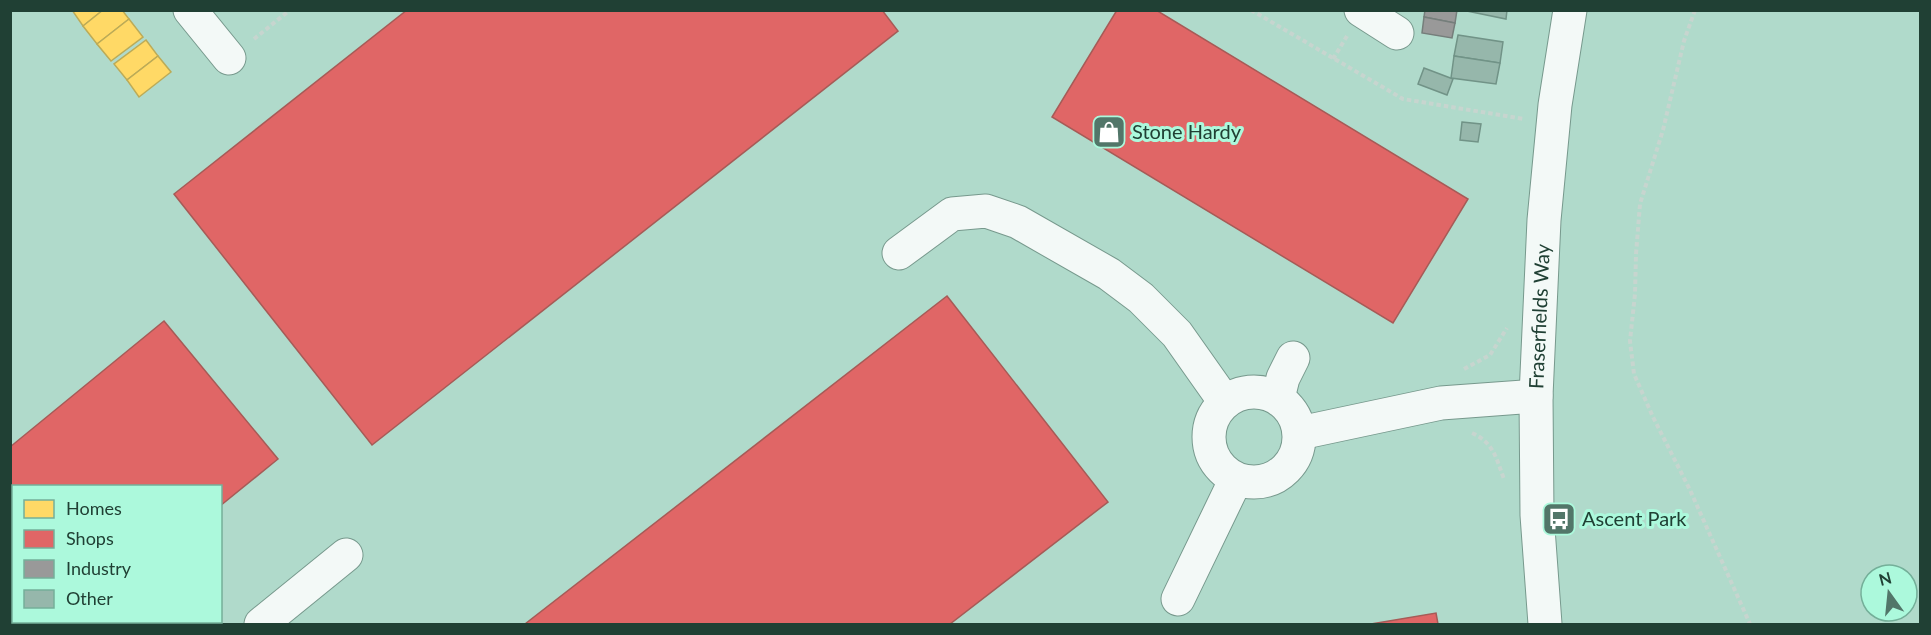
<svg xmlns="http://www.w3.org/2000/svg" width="1931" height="635" viewBox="0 0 1931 635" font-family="Lato,sans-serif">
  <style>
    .homes { fill: #ffd966; stroke: #bcab57; stroke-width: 1.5 }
    .shops { fill: #e06666; stroke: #a65b57; stroke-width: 1.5 }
    .industry { fill: #999; stroke: #757e7b; stroke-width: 1.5 }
    .building { fill: #96b7ab; stroke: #719387; stroke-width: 1.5 }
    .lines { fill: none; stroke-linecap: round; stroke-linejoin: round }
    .minor-casing { stroke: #77998d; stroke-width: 35 }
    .path { stroke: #c7d5cf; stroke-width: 4; stroke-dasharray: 4.5 3; stroke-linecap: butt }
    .minor { stroke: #f3f9f7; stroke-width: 33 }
    .labels { text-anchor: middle; stroke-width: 6; stroke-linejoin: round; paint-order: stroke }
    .poi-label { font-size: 20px; fill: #204034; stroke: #acf9dc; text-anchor: start }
    .street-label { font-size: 20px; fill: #204034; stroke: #acf9dc }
  </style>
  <rect width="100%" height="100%" fill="#b0dacb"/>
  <g class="homes">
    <polygon points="72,10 103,10 83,26"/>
    <polygon points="103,10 122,10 129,19 97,44 83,26"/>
    <polygon points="129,19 143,37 111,61 97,44"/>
    <polygon points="146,40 158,56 127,80 114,64"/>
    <polygon points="158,56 171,72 139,97 127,80"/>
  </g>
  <g class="shops">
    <polygon points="407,10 882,10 898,31 372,445 174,194"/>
    <polygon points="1117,10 1156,10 1468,199 1393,323 1052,117"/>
    <polygon points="947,296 1108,502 950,624 525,624"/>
    <polygon points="164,321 278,459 220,506 220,486 14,486 14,581 10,577 10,447"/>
    <polygon points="1436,613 1438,624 1371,624"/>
    <polygon points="47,622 80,622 77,624 49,624"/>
  </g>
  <g class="industry">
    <polygon points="1425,10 1457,10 1455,23 1424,17"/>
    <polygon points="1424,17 1455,23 1452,38 1422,33"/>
  </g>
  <g class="building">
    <polygon points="1462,10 1507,10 1506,19"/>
    <polygon points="1458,35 1503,42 1500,63 1454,56"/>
    <polygon points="1454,56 1500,63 1496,84 1451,78"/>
    <polygon points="1424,68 1453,79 1447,95 1418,84"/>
    <polygon points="1462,122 1481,124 1478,142 1460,140"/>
  </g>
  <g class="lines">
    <defs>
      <g id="minor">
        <polyline points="190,10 229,58"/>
        <polyline points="1361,10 1397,33"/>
        <polyline points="899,253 952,214 986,211 1018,222 1109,274 1141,298 1177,334 1225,402"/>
        <circle cx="1254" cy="437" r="45"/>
        <polyline points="1278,398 1283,378 1293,358"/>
        <polyline points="1300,433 1441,403 1536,396"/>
        <polyline points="1178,599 1236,479"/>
        <polyline points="10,615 14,618"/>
        <polyline points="261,624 346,555"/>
        <path id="s1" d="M1545 624 1537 515 1536 396 1544 220 1555 105 1570 10"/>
      </g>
    </defs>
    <use href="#minor" class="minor-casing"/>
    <g class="path">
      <polyline points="1251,10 1403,99 1524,119"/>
      <polyline points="1695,10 1684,41 1663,130 1640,204 1636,254 1635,294 1630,341 1634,374 1653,417 1690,490 1750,624"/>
      <polyline points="254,39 290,10"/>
      <polyline points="1333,59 1347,36"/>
      <polyline points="1464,369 1490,355 1507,328"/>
      <path d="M1472 433C1494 443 1496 458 1504 479"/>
    </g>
    <use href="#minor" class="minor"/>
  </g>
  <defs>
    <symbol id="shop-square" viewBox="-11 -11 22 22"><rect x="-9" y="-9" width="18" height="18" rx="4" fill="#527669" stroke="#acf9dc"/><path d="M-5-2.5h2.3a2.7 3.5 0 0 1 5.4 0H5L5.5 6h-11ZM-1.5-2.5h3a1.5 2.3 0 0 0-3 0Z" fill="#fff"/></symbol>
    <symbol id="bus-square" viewBox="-11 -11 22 22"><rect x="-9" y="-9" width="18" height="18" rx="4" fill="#527669" stroke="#acf9dc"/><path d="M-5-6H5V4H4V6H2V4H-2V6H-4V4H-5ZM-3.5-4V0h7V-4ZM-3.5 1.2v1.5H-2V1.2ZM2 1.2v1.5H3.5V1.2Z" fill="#fff"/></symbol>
  </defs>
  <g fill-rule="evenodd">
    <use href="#shop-square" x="1090" y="113" width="38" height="38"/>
    <use href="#bus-square" x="1540" y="500" width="38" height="38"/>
  </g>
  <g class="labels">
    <g class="poi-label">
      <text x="1132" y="139">Stone Hardy</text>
      <text x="1582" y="526">Ascent Park</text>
    </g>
    <g class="street-label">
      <text dy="7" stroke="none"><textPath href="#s1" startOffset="308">Fraserfields Way</textPath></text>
    </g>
  </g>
  <rect width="1931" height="635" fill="none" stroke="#204034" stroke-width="24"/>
  <rect x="12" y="485" width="210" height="138" fill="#acf9dc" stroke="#74af99" stroke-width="1.5"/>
  <rect x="24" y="500" width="30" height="18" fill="#ffd966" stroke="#74af99" stroke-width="1.5"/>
  <text x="66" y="515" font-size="18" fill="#204034">Homes</text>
  <rect x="24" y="530" width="30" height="18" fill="#e06666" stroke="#74af99" stroke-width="1.5"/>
  <text x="66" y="545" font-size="18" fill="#204034">Shops</text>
  <rect x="24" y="560" width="30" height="18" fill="#999999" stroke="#74af99" stroke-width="1.5"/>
  <text x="66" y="575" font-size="18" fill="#204034">Industry</text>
  <rect x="24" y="590" width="30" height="18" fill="#96b7ab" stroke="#74af99" stroke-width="1.5"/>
  <text x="66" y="605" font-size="18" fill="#204034">Other</text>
  <g transform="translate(1889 593) rotate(345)"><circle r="28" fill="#acf9dc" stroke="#74af99" stroke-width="1.5"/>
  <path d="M0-4.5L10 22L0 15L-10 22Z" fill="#527669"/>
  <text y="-9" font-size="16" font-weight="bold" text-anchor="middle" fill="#204034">N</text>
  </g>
</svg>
